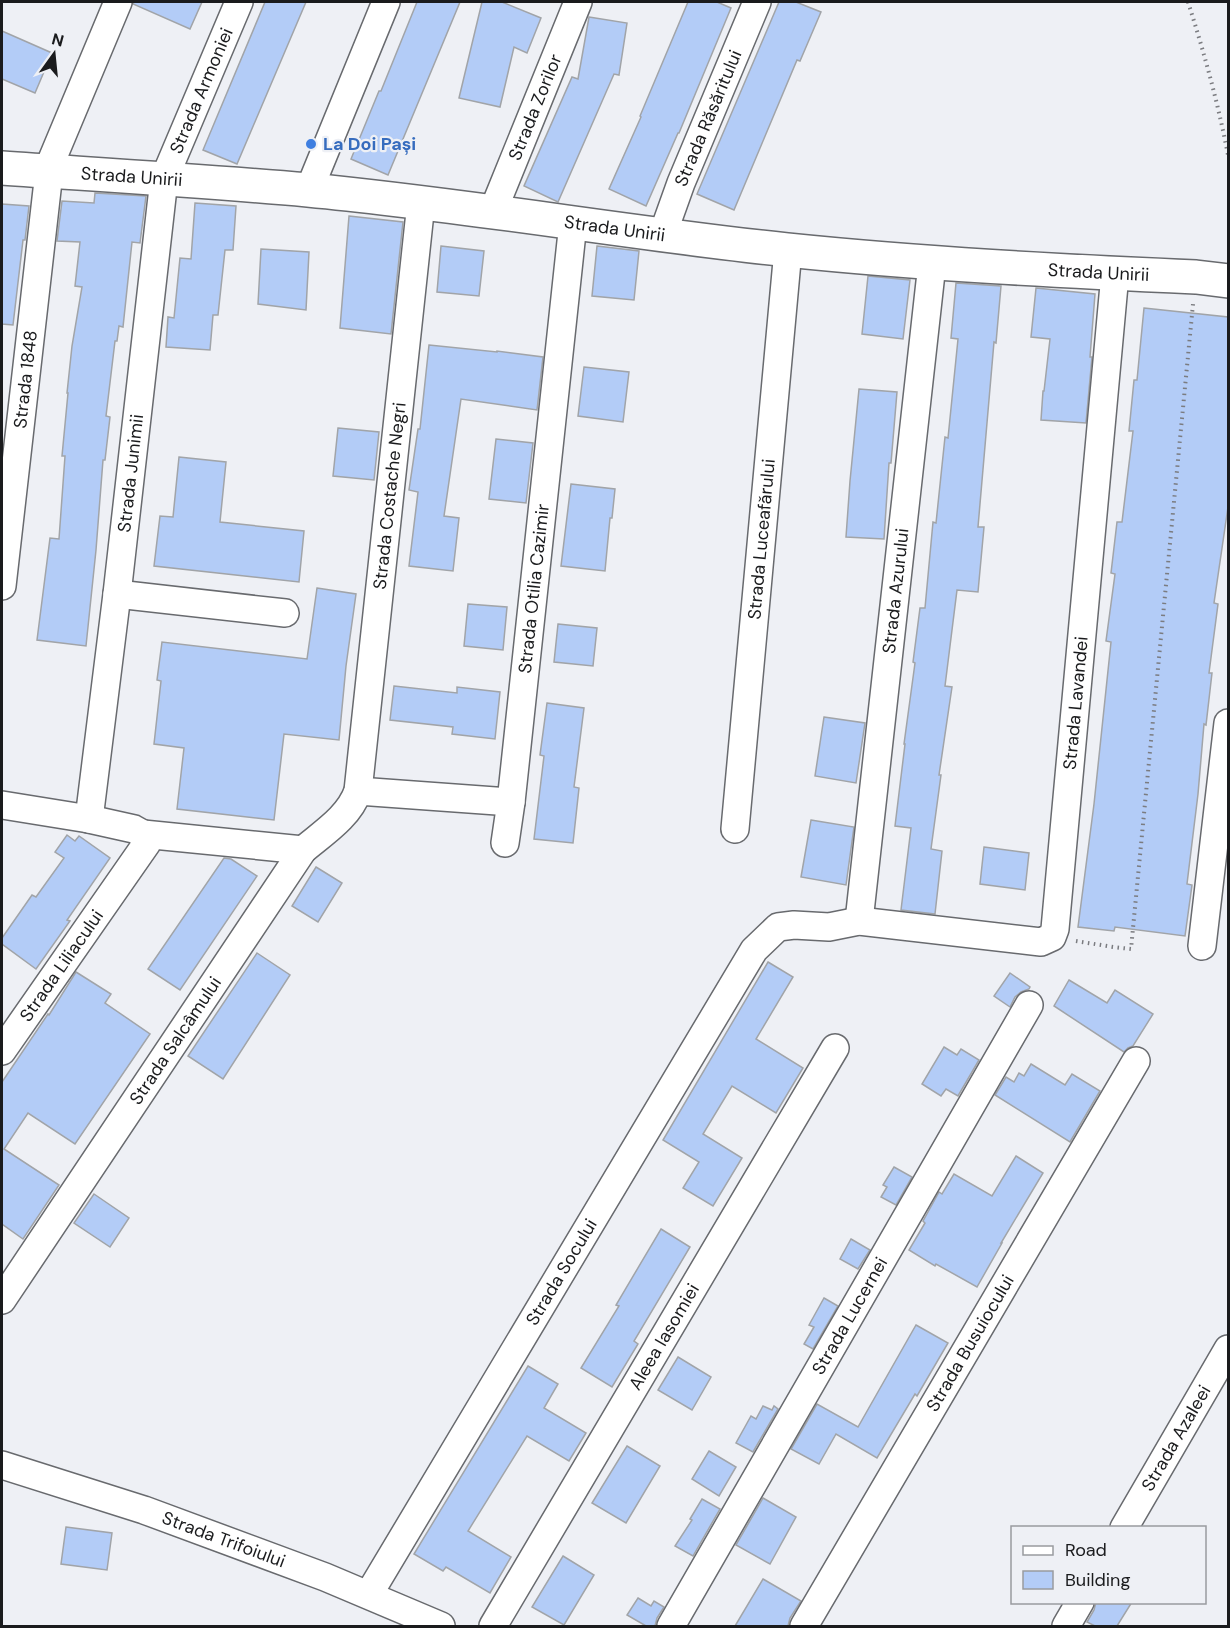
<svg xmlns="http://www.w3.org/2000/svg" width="1230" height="1628" viewBox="0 0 1230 1628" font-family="'DM Sans',sans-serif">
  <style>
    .building { fill: #b3ccf7; stroke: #a1a4a8; stroke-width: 1.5 }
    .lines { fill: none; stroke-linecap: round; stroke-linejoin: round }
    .street-casing { stroke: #686a6e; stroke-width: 30 }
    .secondary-casing { stroke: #686a6e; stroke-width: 36 }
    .path { stroke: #7b7c80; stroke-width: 4; stroke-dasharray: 1.5 4.5; stroke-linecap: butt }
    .street { stroke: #fff; stroke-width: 27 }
    .secondary { stroke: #fff; stroke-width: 33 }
    .shop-dot { fill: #3f7fe0; stroke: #eef0f5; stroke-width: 2 }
    .labels { text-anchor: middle; stroke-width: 4.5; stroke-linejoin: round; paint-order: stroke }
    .street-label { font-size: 18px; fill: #1a1b1d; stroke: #eef0f5 }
    .shop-label { font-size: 18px; font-weight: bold; fill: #366cbe; stroke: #eef0f5; text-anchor: start }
  </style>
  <rect width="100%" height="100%" fill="#eef0f5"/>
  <g class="building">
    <polygon points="134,2 202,2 190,29 133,4"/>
    <polygon points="265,2 306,2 237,164 203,150"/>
    <polygon points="417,2 460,2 388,175 351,159 379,91 381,91"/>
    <polygon points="482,2 502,2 541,18 527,53 514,47 500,107 459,98"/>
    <polygon points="688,2 717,2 731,8 679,133 678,133 646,206 609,189 641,117 640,116"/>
    <polygon points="779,2 796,2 821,12 800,61 797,60 734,210 697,194"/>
    <polygon points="589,17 627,23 619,75 614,74 558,202 524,186 572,77 578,79"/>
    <polygon points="2,31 52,53 35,93 2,79"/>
    <polygon points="95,193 146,196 140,243 132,242 123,327 119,326 117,341 115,341 106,416 110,417 105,460 103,460 96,550 86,646 37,640 50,538 59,539 65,456 62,456 68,393 67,393 72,346 82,287 75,286 80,242 57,241 62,201 94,203"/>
    <polygon points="195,203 236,206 233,250 225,250 218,315 213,315 210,350 166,347 168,317 174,318 180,258 191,259"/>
    <polygon points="2,204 29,206 25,240 23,240 13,325 2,324"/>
    <polygon points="349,216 403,222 391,334 340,328"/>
    <polygon points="441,246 484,251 479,296 437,292"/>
    <polygon points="597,246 639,251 634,300 592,296"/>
    <polygon points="261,249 309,252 306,310 258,304"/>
    <polygon points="868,276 910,280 903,339 862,334"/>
    <polygon points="956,283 1001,286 996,343 994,342 978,527 984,527 978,592 957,590 945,686 952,687 939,775 941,775 931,849 942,851 935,914 901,910 911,828 895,826 905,744 904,744 915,663 913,662 920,608 925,608 933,522 936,523 945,437 948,438 958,339 951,338"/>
    <polygon points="1036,288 1095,294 1090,357 1092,357 1086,423 1041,420 1043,391 1044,391 1050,339 1031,337"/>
    <polygon points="1144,308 1228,317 1228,507 1214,603 1218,604 1209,673 1212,673 1206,725 1204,724 1198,794 1187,884 1192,885 1185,936 1115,927 1114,931 1078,927 1094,804 1111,642 1106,641 1115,574 1111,573 1117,522 1122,522 1133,431 1129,431 1134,380 1137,380"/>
    <polygon points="429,345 497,352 497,351 543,357 537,410 461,399 444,516 459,518 453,571 409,566 418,492 409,490 418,429 420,429"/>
    <polygon points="584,367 629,372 623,422 578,416"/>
    <polygon points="859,389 897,392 891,463 889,463 884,539 846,537 850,481"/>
    <polygon points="338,428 379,432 374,480 333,476"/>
    <polygon points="496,439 533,443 526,503 489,499"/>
    <polygon points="179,457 226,462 220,522 304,531 299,582 154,566 160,516 173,517"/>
    <polygon points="571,484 615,489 612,518 610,518 605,571 561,566"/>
    <polygon points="317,588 356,594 346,666 339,740 284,734 274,820 177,809 184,748 154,744 161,681 157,680 162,642 307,659"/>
    <polygon points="468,604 507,607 503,650 464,646"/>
    <polygon points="558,624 597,628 593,666 554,662"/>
    <polygon points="394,686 457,693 457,687 500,692 495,739 452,734 453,727 390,720"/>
    <polygon points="547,703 584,708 574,787 579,788 573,843 534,839 544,756 540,755"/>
    <polygon points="824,717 865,723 856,783 815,776"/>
    <polygon points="811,820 854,827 846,885 801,877"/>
    <polygon points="67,835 75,841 79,836 110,858 67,920 70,921 36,969 2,944 2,938 32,895 36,897 64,858 55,852"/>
    <polygon points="984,847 1029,853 1025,890 980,884"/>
    <polygon points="224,858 231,859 257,876 180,990 148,969"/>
    <polygon points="316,867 342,883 318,922 292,906"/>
    <polygon points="257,953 290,975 223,1079 188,1056"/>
    <polygon points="768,962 793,977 756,1039 803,1068 776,1113 732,1086 703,1134 742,1158 713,1206 683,1188 699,1162 663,1140"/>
    <polygon points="76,972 111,994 105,1003 150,1034 75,1144 28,1113 4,1149 59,1185 23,1239 2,1224 2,1082 48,1014 49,1015"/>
    <polygon points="1010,973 1030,987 1029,989 1021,992 1015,997 1010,1007 994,996"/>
    <polygon points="1069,980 1107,1003 1115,990 1153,1014 1133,1046 1128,1048 1124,1052 1054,1006"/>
    <polygon points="944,1047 957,1055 961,1049 979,1060 958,1096 946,1089 941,1096 922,1084"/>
    <polygon points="1031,1064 1065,1085 1072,1074 1100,1091 1070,1142 995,1095 1006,1077 1014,1082 1019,1073 1024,1076"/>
    <polygon points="1016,1156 1043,1173 1001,1243 1002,1243 977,1287 936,1264 935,1266 909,1250 925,1223 923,1221 939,1192 942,1194 954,1174 992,1196"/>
    <polygon points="894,1167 912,1177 896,1205 881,1197 887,1187 883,1185"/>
    <polygon points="94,1194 129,1218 110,1247 74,1223"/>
    <polygon points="661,1229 690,1247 634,1341 638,1344 612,1387 581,1368 619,1306 616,1305"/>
    <polygon points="851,1239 870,1250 858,1269 840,1259"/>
    <polygon points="824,1298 838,1306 813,1349 804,1344 814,1327 809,1325"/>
    <polygon points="916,1325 948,1343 917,1396 915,1394 877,1458 836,1434 819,1464 791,1449 817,1404 858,1427"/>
    <polygon points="678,1357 711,1377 692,1410 658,1390"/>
    <polygon points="528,1366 558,1384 544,1408 586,1433 569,1461 527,1436 468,1531 511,1557 490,1593 446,1567 443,1571 414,1554"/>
    <polygon points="763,1406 772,1410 774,1406 778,1409 753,1452 736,1443 751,1416 756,1419"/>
    <polygon points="627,1446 660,1466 626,1523 592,1503"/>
    <polygon points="709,1451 736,1467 719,1496 692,1479"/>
    <polygon points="763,1498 796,1517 770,1564 736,1545"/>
    <polygon points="702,1499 720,1509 693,1556 675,1546 692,1520 690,1519"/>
    <polygon points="66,1527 112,1533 107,1570 61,1564"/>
    <polygon points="563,1556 594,1575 564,1625 532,1607"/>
    <polygon points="763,1579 801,1601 790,1618 788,1626 735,1626"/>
    <polygon points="638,1598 651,1606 654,1601 664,1607 657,1618 655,1626 646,1626 627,1615"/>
    <polygon points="1096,1602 1132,1602 1117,1626 1095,1626 1087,1622 1094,1610"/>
  </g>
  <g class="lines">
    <defs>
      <g id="street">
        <polyline points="309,190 386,2"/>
        <path id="s1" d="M493 211 578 2"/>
        <path id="s2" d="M665 236 666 225 681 183 757 2"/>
        <path id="s3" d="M2 586 48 181 53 171 51 162 118 2"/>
        <polyline points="117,594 285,613"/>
        <path id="s4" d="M358 791 511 802 573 223"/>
        <polyline points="2,805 89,819"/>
        <path id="s5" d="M735 829 788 250"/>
        <polyline points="143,834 303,850"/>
        <polyline points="505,843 511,802"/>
        <path id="s6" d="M859 921 932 264"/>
        <polyline points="1202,946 1228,723"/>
        <path id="s7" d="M2 1051 147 843 143 834 134 829 89 819 117 594 164 179 239 2"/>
        <path id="s8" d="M2 1300 303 850C323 833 349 817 358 791L421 203"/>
        <path id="s9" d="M2 1465 144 1510 325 1577 441 1626"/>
        <path id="s10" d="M1124 1528 1228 1349"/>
        <path id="s11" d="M369 1594 754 950 778 927 794 925 829 927 859 921 1041 942 1052 937 1055 929 1115 274"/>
        <path id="s12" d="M493 1626 835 1048"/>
        <path id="s13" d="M671 1626 1029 1005"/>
        <path id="s14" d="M804 1626 1136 1061"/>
        <polyline points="1066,1626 1080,1602"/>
      </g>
      <g id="secondary">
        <path id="s15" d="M2 168C104 175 206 181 308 190 468 205 627 233 787 250 923 264 1060 271 1196 277L1228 281"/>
      </g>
    </defs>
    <use href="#street" class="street-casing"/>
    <use href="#secondary" class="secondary-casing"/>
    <g class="path">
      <path d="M1188 2C1204 52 1218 103 1228 155"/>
      <polyline points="1076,941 1113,947 1131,949 1193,304"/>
    </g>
    <use href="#street" class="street"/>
    <use href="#secondary" class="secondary"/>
  </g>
  <circle class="shop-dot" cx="311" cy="144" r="6"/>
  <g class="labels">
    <g class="street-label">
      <text dy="6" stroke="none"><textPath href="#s7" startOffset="1060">Strada Armoniei</textPath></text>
      <text dy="6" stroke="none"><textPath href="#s1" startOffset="112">Strada Zorilor</textPath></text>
      <text dy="6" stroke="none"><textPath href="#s2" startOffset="126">Strada Răsăritului</textPath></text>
      <text dy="6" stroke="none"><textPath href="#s15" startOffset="130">Strada Unirii</textPath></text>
      <text dy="6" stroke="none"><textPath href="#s15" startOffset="616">Strada Unirii</textPath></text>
      <text dy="6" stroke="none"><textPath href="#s15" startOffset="1102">Strada Unirii</textPath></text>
      <text dy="6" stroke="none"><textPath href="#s3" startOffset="208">Strada 1848</textPath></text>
      <text dy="6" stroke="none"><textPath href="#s7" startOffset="668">Strada Junimii</textPath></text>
      <text dy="6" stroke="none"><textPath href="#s8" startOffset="920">Strada Costache Negri</textPath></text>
      <text dy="6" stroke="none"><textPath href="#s5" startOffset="291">Strada Luceafǎrului</textPath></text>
      <text dy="6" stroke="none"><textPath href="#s4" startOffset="368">Strada Otilia Cazimir</textPath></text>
      <text dy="6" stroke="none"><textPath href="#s6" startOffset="332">Strada Azurului</textPath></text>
      <text dy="6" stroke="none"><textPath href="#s11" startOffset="1296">Strada Lavandei</textPath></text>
      <text dy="6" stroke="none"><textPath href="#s7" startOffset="104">Strada Liliacului</textPath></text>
      <text dy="6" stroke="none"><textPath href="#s8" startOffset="312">Strada Salcâmului</textPath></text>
      <text dy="6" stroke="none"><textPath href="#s11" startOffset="375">Strada Socului</textPath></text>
      <text dy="6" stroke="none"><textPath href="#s13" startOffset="358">Strada Lucernei</textPath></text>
      <text dy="6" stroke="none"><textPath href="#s12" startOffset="336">Aleea Iasomiei</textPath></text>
      <text dy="6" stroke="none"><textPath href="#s14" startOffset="328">Strada Busuiocului</textPath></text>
      <text dy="6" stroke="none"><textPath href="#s10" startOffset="104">Strada Azaleei</textPath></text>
      <text dy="6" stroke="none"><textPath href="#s9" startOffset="234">Strada Trifoiului</textPath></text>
    </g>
    <g class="shop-label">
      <text x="323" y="150">La Doi Pași</text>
    </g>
  </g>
  <rect width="1230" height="1628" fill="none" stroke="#1a1b1d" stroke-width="6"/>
  <rect x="1011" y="1526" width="195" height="78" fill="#eef0f5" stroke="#999b9f" stroke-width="1.5"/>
  <rect x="1023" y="1546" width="30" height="9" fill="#ffffff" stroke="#999b9f" stroke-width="1.5"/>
  <text x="1065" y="1556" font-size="18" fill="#1a1b1d">Road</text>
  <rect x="1023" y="1571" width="30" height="18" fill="#b3ccf7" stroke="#999b9f" stroke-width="1.5"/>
  <text x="1065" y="1586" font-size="18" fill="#1a1b1d">Building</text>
  <g transform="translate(54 54) rotate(15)" stroke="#eef0f5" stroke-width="4.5" paint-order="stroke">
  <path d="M0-4.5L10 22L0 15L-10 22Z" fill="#1a1b1d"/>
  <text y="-9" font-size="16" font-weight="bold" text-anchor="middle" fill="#1a1b1d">N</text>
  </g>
</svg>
